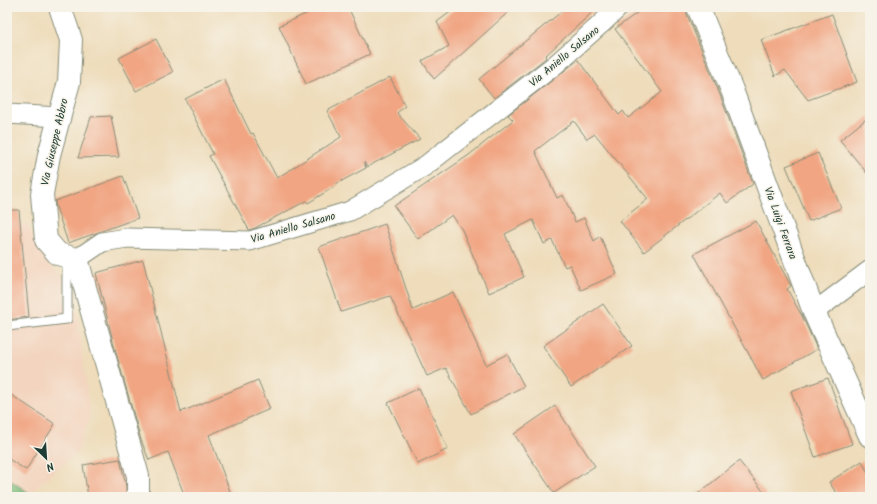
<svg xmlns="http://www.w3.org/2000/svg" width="877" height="504" viewBox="0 0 877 504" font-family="Kalam,sans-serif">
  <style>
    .built { fill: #f3d4be }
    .forest { fill: #7ebc7b; stroke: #4e7c58 }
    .building { fill: #f1a582 }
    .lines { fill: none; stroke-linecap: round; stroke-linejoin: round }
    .service-casing { stroke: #868c77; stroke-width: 11 }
    .minor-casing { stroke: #868c77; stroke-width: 21 }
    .tertiary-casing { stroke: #868c77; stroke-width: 24 }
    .service { stroke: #fff; stroke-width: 9 }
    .minor { stroke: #fff; stroke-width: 19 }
    .tertiary { stroke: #fff; stroke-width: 22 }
    .labels { text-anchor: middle; stroke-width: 3; stroke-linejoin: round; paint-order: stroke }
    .street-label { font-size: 11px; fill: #1f3d34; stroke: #f7f3e8 }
  </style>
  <rect width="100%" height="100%" fill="#f7f3e8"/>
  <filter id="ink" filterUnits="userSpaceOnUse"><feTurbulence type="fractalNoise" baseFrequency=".025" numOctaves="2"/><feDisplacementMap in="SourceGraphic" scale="8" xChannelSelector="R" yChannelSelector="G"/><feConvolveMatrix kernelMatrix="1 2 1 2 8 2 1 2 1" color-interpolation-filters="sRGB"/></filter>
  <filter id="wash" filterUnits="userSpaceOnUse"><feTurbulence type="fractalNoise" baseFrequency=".012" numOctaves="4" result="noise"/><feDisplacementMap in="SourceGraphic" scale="16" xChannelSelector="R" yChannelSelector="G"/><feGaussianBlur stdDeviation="0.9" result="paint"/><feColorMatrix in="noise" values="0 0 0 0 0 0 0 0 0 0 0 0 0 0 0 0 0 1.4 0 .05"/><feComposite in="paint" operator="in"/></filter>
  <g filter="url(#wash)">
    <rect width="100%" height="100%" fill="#eedcba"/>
    <polygon class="built" points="27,224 48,263 74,288 90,416 78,452 30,493 7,478 7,226"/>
    <polygon class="forest" points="7,478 35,497 7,497"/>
    <g id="blocks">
      <g class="building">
        <polygon points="321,7 348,7 370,54 306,84 279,26"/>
        <polygon points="457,7 514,7 434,79 422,61 449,46 437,22"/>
        <polygon points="567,7 598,7 545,56 546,58 494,98 479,79"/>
        <polygon points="645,7 686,7 686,12 720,95 753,184 727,203 720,193 644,252 620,221 648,199 595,134 587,139 574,121 535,151 557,198 563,195 575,222 584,218 594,241 600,236 617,274 581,290 570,265 565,267 552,240 544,244 533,220 505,234 524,277 489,293 462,230 452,215 418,239 394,206 469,155 513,120 508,115 578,60 619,115 623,111 628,118 662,92 615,29"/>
        <polygon points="832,14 857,82 808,100 785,70 775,76 761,40"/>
        <polygon points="156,39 173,72 136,91 119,58"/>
        <polygon points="390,77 405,106 397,113 420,139 367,167 364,162 366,168 336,184 337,185 308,203 306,201 255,228 249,230 209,156 213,154 185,99 224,79 251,134 253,133 277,178 341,137 327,111"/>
        <polygon points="111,116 119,157 78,158 91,117"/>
        <polygon points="870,116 870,177 840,140"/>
        <polygon points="818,153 841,208 809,221 786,166"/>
        <polygon points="123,176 138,218 68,243 56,207 55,201"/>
        <polygon points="7,210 19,210 29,317 7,320"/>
        <polygon points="756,221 791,286 787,289 802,316 817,349 763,380 694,254"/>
        <polygon points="385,224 413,310 453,292 486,365 507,354 524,386 471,414 446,368 427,376 390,296 341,312 319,247"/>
        <polygon points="143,260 181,412 258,380 270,409 209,435 232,497 185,497 168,452 149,460 141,440 115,349 96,273"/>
        <polygon points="603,304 632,346 571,387 543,346"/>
        <polygon points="828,378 852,444 815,457 791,391"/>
        <polygon points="419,388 448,449 418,464 388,403"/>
        <polygon points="7,392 55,424 26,470 7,458"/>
        <polygon points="555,406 595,466 554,493 514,434"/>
        <polygon points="120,459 126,486 126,497 88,497 83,465"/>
        <polygon points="739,461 768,497 694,497"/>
        <polygon points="862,461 870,477 870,497 839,497 829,482"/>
      </g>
    </g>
  </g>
  <g filter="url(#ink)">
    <use href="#blocks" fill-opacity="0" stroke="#868c77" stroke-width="1"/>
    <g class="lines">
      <defs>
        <polyline id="service" points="7,326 67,319 67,257"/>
        <g id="minor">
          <polyline points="7,114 59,117"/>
          <polyline points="77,259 102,242 127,238 250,241 350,211 425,166 556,64 601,24 619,7"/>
          <polyline points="814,312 870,270"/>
        </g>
        <g id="tertiary">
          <polyline points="60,7 71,40 69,82 49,155 42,194 46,240 58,254 77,259 138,476 138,497"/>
          <polyline points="698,7 732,90 814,312 870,436"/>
        </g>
      </defs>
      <use href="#service" class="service-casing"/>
      <use href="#minor" class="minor-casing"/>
      <use href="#tertiary" class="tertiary-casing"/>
      <use href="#service" class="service"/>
      <use href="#minor" class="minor"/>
      <use href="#tertiary" class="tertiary"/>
    </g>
  </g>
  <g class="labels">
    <g class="street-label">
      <text transform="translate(564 56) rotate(-40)" y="4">Via Aniello Salsano</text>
      <text transform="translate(54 142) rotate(-77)" y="4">Via Giuseppe Abbro</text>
      <text transform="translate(781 223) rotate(70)" y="4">Via Luigi Ferrara</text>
      <text transform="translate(293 227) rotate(-16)" y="4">Via Aniello Salsano</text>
    </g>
  </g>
  <rect width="877" height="504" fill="none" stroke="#f7f3e8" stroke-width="24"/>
  <g transform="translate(46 458) rotate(155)" stroke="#f7f3e8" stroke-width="3" paint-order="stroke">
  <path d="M0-3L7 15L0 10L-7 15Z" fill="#1f3d34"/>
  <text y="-6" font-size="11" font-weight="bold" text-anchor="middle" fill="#1f3d34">N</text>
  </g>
</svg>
